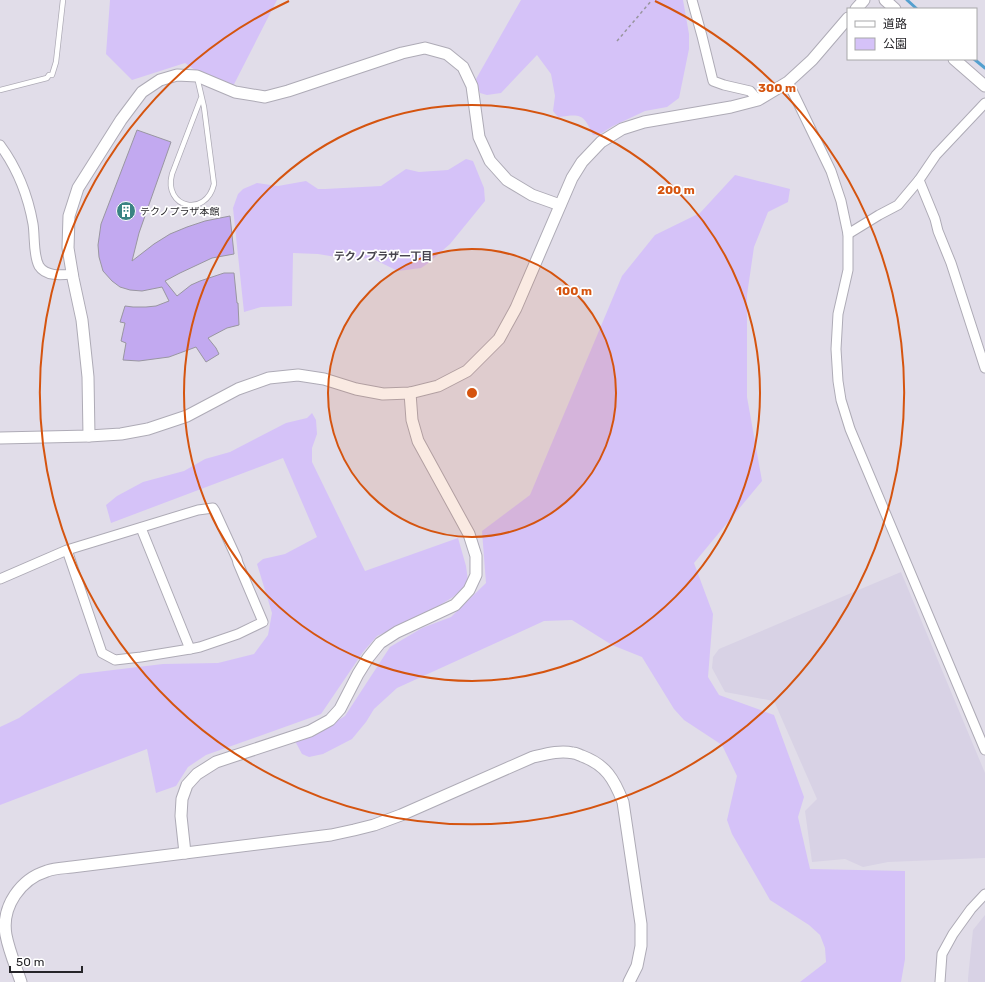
<svg xmlns="http://www.w3.org/2000/svg" width="985" height="982" viewBox="0 0 985 982" font-family="Rubik,'Noto Sans JP',sans-serif">
  <style>
    .built { fill: #d8d2e5 }
    .green { fill: #d5c2f8 }
    .lines { fill: none; stroke-linecap: round; stroke-linejoin: round }
    .stream { stroke: #54a0cf; stroke-width: 3 }
    .building { fill: #c2a9f0; stroke: #9996a1 }
    .service-casing { stroke: #aeabb6; stroke-width: 6 }
    .minor-casing { stroke: #aeabb6; stroke-width: 11 }
    .tertiary-casing { stroke: #aeabb6; stroke-width: 13 }
    .path { stroke: #98959e; stroke-width: 1.5; stroke-dasharray: 3 3; stroke-linecap: butt }
    .service { stroke: #fff; stroke-width: 4.5 }
    .minor { stroke: #fff; stroke-width: 9 }
    .tertiary { stroke: #fff; stroke-width: 11 }
    .ring { fill: none; stroke: #d5540f; stroke-width: 2 }
    .labels { text-anchor: middle; stroke-width: 3.5; stroke-linejoin: round; paint-order: stroke }
    .poi-label { font-size: 10px; fill: #262529; stroke: #fff; text-anchor: start }
    .neighbourhood-label { font-size: 11px; font-weight: bold; fill: #47444e; stroke: #fff }
    .centre { fill: #d5540f; stroke: #fff; stroke-width: 2 }
    .ring-label { font-size: 12px; text-anchor: middle; font-weight: bold; fill: #d5540f; stroke: #fff; stroke-width: 3.5; stroke-linejoin: round; paint-order: stroke }
  </style>
  <rect width="100%" height="100%" fill="#e1dde9"/>
  <g class="built">
    <polygon points="901,572 985,773 985,858 888,862 863,867 845,859 812,862 805,811 817,799 774,701 725,692 712,668 713,657 719,649"/>
    <polygon points="985,915 985,982 968,982 968,978 973,930"/>
  </g>
  <g class="green">
    <polygon points="110,0 277,0 229,94 185,63 132,80 106,54"/>
    <path d="M521 0H683L689 34V49L679 98 667 107 645 111 613 126 600 134 593 135C583 113 581 114 558 117L553 111 555 96 551 74 537 55 501 93 487 95 480 93 476 79Z"/>
    <polygon points="466,159 473,161 484,188 485,201 450,244 427,264 421,268 398,271 371,258 348,259 318,254 293,253 292,306 261,307 244,312 233,208 238,194 243,189 257,183 278,186 306,181 318,189 325,189 381,186 406,169 419,172 448,170"/>
    <polygon points="735,175 790,189 788,202 768,212 754,247 747,295 747,397 762,481 694,563 713,614 708,677 719,695 774,715 804,797 798,817 810,869 905,871 905,959 901,982 800,982 826,962 825,948 820,935 809,925 770,900 732,834 727,820 737,776 722,745 684,720 674,709 642,657 612,645 572,620 544,621 397,688 374,709 366,722 352,739 323,754 309,757 302,754 295,741 327,727 345,716 390,647 422,628 451,617 486,583 482,531 530,495 622,276 655,235 700,213"/>
    <polygon points="312,413 316,420 317,434 312,448 312,462 365,571 458,538 466,566 468,581 465,587 453,597 427,613 377,636 363,652 321,714 206,755 188,767 176,786 156,793 147,749 0,805 0,727 19,718 80,674 163,664 218,663 254,654 268,635 272,613 257,564 263,559 285,554 317,537 283,458 111,523 106,505 117,496 143,482 184,471 205,459 230,452 286,423 307,418"/>
  </g>
  <g class="lines">
    <g class="stream">
      <polyline points="907,0 917,9"/>
      <polyline points="974,59 985,68"/>
    </g>
  </g>
  <polygon class="building" points="137,130 171,142 139,233 132,261 154,244 170,234 187,227 205,221 230,216 234,254 212,258 180,273 165,281 177,296 191,285 200,281 224,273 234,273 237,303 238,303 239,325 227,328 208,338 216,348 219,354 206,362 196,347 169,357 139,361 123,360 126,343 121,341 125,323 120,322 125,306 133,307 146,307 156,306 169,301 162,287 142,291 130,290 120,287 112,281 103,271 99,257 98,245 101,224"/>
  <g class="lines">
    <defs>
      <g id="service">
        <path d="M197 77 204 107 214 184C206 218 163 208 172 174L201 98"/>
        <polyline points="0,90 47,78 49,75 52,75 56,62 63,0"/>
      </g>
      <g id="minor">
        <polyline points="692,0 702,36 713,81 724,85 750,91 758,100"/>
        <polyline points="788,82 831,171 841,201 848,234 848,270 838,314 836,349 838,381 841,400 850,429 985,750"/>
        <path d="M0 145C17 168 28 196 33 224 35 236 33 255 39 266 46 277 62 275 73 274"/>
        <polyline points="919,180 935,219 938,231 951,263 985,368"/>
        <polyline points="848,234 879,215 898,205 919,180 936,155 985,103"/>
        <polyline points="141,528 190,649"/>
        <polyline points="0,579 67,550 198,510 213,508 215,511 237,559 238,563 263,622 238,634 200,647 190,649 141,657 115,660 102,653 67,550"/>
        <polyline points="940,982 942,954 953,934 971,909 985,894"/>
      </g>
      <g id="tertiary">
        <polyline points="885,0 895,9"/>
        <polyline points="856,9 864,0"/>
        <polyline points="954,59 985,86"/>
        <polyline points="89,436 88,377 82,320 73,278 68,248 69,216 78,188 121,120 142,92 160,80 177,75 197,76 235,92 265,97 288,91 402,53 425,48 447,54 463,67 472,86 479,137 490,161 507,180 532,195 560,205"/>
        <polyline points="0,438 89,436 121,434 148,429 187,416 238,389 269,378 298,375 324,379 356,389 383,394 410,393 438,386 467,371 499,339 516,308 572,178 582,162 601,142 622,129 644,122 731,107 758,100 788,82 812,60 848,18"/>
        <polyline points="185,853 181,816 182,799 187,785 197,774 216,762 310,731 330,720 340,709 358,674 368,658 380,643 397,632 455,605 469,590 476,575 476,556 469,534 418,441 412,420 410,393"/>
        <path d="M21 982C16 967 9 951 6 935 1 906 21 879 47 871 55 868 64 868 72 867L331 835 354 830 374 825 401 815 533 757C546 754 560 750 573 753 576 753 579 755 582 756 606 765 614 779 623 802L641 924V946L637 966 629 982"/>
      </g>
    </defs>
    <use href="#service" class="service-casing"/>
    <use href="#minor" class="minor-casing"/>
    <use href="#tertiary" class="tertiary-casing"/>
    <polyline class="path" points="617,41 652,0"/>
    <use href="#service" class="service"/>
    <use href="#minor" class="minor"/>
    <use href="#tertiary" class="tertiary"/>
  </g>
  <circle cx="472" cy="393" r="144" fill="#d5540f" fill-opacity=".12"/>
  <g class="ring">
    <circle cx="472" cy="393" r="144"/>
    <circle cx="472" cy="393" r="288"/>
    <path d="M655 1A432 432 0 1 1 289 1"/>
  </g>
  <defs>
    <symbol id="building-disc" viewBox="-11 -11 22 22"><circle r="9.5" fill="#3a8383" stroke="#fff"/><path d="M-4-6H4V6H1V3H-1V6H-4ZM-2.5-4.3h1.7v1.8h-1.7ZM.8-4.3h1.7v1.8H.8ZM-2.5-1h1.7V.8h-1.7ZM.8-1h1.7V.8H.8Z" fill="#fff"/></symbol>
  </defs>
  <g fill-rule="evenodd">
    <use href="#building-disc" x="115" y="200" width="22" height="22"/>
  </g>
  <g class="labels">
    <g class="poi-label">
      <text x="140" y="215">テクノプラザ本館</text>
    </g>
    <g class="neighbourhood-label">
      <text x="383" y="260">テクノプラザ一丁目</text>
    </g>
  </g>
  <circle cx="472" cy="393" r="6" class="centre"/>
  <g class="ring-label">
    <text x="777" y="92">300 m</text>
    <text x="676" y="194">200 m</text>
    <text x="574" y="295">100 m</text>
  </g>
  <rect x="847" y="8" width="130" height="52" fill="#ffffff" stroke="#a8a8a9"/>
  <rect x="855" y="21" width="20" height="6" fill="#ffffff" stroke="#a8a8a9"/>
  <text x="883" y="28" font-size="12" fill="#262529">道路</text>
  <rect x="855" y="38" width="20" height="12" fill="#d5c2f8" stroke="#a8a8a9"/>
  <text x="883" y="48" font-size="12" fill="#262529">公園</text>
  <path d="M10 966v6h72v-6" fill="none" stroke="#262529" stroke-width="2"/>
  <text x="16" y="966" font-size="12" fill="#262529" stroke="#ffffff" stroke-width="3" paint-order="stroke">50 m</text>
</svg>
